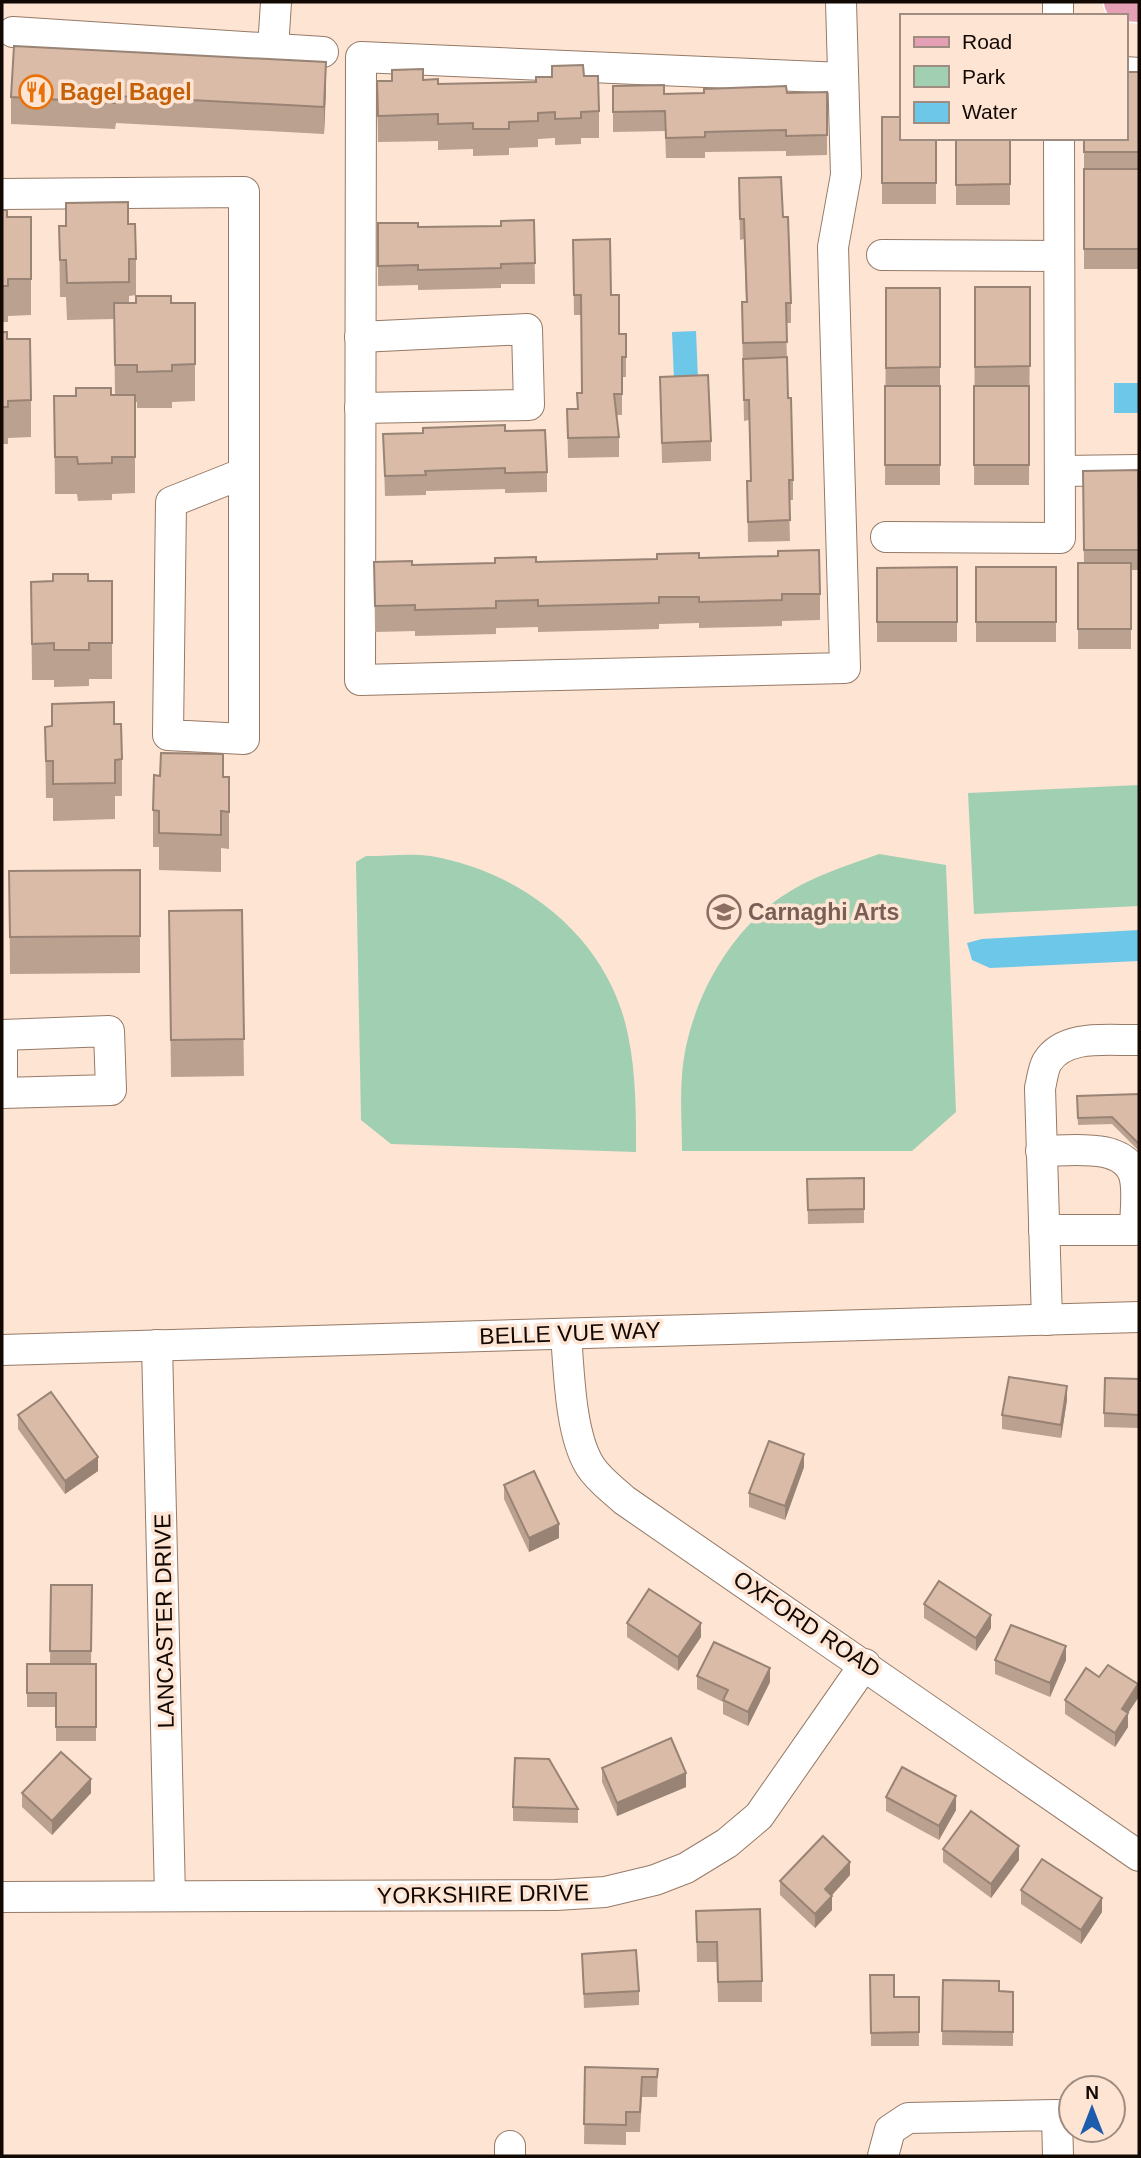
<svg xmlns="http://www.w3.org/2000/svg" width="1141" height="2158" viewBox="0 0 1141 2158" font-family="Arial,sans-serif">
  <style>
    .green { fill: #a1cfb2 }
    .water { fill: #6dc7e8 }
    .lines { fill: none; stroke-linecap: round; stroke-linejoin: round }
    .minor-casing { stroke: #967a67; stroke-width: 32 }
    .major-casing { stroke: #fff; stroke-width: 41 }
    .minor { stroke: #fff; stroke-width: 30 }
    .major { stroke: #e6a0b6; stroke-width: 38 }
    .wall { fill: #bba190 }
    .shaded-wall { fill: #988375 }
    .building { fill: #d9bba7; stroke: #988375; stroke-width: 2 }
    .labels { text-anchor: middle; stroke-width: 7; stroke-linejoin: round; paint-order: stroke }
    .food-label { font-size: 23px; font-weight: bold; fill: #c56008; stroke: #fde4d3; text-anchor: start }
    .education-label { font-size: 23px; font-weight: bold; fill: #785e54; stroke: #fde4d3; text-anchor: start }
    .street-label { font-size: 23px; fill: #130904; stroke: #fde4d3 }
  </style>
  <rect width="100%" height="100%" fill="#fde4d3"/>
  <g class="green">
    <polygon points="1139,785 1139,906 974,914 968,793"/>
    <path d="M879 854 946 865 956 1112 912 1151H682C682 1126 680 1100 682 1075 687 1009 725 936 781 897 810 877 846 866 879 854Z"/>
    <path d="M366 856C387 856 410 853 431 856 524 872 609 939 628 1035 636 1073 636 1113 636 1152L391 1144 361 1120 356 862Z"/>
  </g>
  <g class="water">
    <polygon points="696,331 698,379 674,380 672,332"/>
    <rect x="1114" y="383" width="25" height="30"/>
    <polygon points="1139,930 1139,961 990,968 972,960 967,943 982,939"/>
  </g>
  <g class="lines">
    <defs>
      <g id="minor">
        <polyline points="841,2 846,175 833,247 845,668 360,680 361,57 843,78"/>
        <polyline points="1058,2 1058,16"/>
        <polyline points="13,32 323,52"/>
        <polyline points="273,49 276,2"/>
        <polyline points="1125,72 1139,73"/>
        <polyline points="2,194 244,192 244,739 168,735 171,502 244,473"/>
        <polyline points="882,255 1059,256"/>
        <polyline points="360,337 527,329 529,405 360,408"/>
        <polyline points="1060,471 1139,470"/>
        <polyline points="886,537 1060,538 1059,138"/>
        <polyline points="2,1035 109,1031 111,1090 2,1093"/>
        <polyline points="2,1040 2,1093"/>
        <path d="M1041 1151C1069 1151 1128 1141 1135 1179 1138 1195 1135 1214 1135 1230H1044"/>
        <path d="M1047 1320 1040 1088C1042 1080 1043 1069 1047 1062 1065 1033 1110 1041 1139 1040"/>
        <path d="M566 1334C569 1371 570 1434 590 1466 599 1480 612 1489 624 1500L1139 1856"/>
        <polyline points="157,1345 170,1896"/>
        <polyline points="2,1350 1139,1317"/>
        <polyline points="2,1897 556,1895 605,1892 655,1880 686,1868 727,1843 759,1816 865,1664"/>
        <polyline points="510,2146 510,2156"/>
        <polyline points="883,2156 890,2130 908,2118 1057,2115 1058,2156"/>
      </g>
      <polyline id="major" points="1123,2 1139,3"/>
    </defs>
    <use href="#minor" class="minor-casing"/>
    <use href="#major" class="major-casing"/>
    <use href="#minor" class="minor"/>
    <use href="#major" class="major"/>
  </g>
  <g class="wall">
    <polygon points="1139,72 1139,269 1084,269 1084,138"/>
    <polygon points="584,76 599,111 599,138 581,138 581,144 555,145 555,138 538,139 538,147 509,148 509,155 473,156 473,149 438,150 438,141 378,142 377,81 423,80 438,84 536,82"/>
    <polygon points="613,86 664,94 827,92 827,155 786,156 786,151 705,152 705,158 666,158 665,131 613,132"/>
    <polygon points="326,88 324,134 116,123 115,129 11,124 11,97"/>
    <polygon points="882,117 936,138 936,204 882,204"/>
    <rect x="956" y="138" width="54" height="67"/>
    <polygon points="739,178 783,217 791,303 791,323 786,323 788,398 793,480 793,500 789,500 790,541 748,542 747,481 751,481 749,420 744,421 742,322 742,302 746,302 744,239 740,240"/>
    <polygon points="2,210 7,217 31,217 31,315 8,316 8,322 2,322"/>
    <polygon points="534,220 535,284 501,284 501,288 418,290 418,285 378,286 378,223 418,227 501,226"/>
    <polygon points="128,224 136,259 136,295 129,296 129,303 171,303 195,364 195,401 172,402 172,408 137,408 137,402 135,402 135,493 112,494 112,500 78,501 77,494 55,494 54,396 115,395 114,319 67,320 66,297 60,297 59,226"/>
    <polygon points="573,240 611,295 619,334 626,334 626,377 622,377 622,415 617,415 619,437 619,457 568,458 567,409 577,409 582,393 581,315 574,315"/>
    <polygon points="975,287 1030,287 1029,485 974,485"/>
    <polygon points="886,288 940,288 940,485 885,485"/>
    <polygon points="2,332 7,339 31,400 31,437 8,438 8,444 2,444"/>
    <polygon points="660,377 711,441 711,461 662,463"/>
    <polygon points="505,431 547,472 547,492 505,493 505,489 426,491 426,495 385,496 383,434"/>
    <polygon points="1138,470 1139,570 1131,570 1131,649 1078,649 1078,563 1084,563 1083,471"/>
    <polygon points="699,558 820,594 820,620 782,621 782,626 699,628 699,623 659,624 659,629 538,632 538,627 496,628 496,634 415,636 415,631 375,632 374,562 412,565"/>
    <polygon points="957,567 957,642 877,642 877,568"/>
    <rect x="976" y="567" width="80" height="75"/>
    <polygon points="53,581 112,581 112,679 89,679 89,686 54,687 54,680 32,680 31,582"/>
    <polygon points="114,724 122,759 122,796 115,796 115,819 53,821 53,798 46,798 45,727"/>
    <polygon points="223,777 229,814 229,849 221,848 221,872 159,870 159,847 153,847 153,810"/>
    <polygon points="140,870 140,973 10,974 9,871"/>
    <polygon points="242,910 244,1076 171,1077 169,911"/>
    <polygon points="1139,1094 1139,1151 1112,1124 1078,1125 1077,1096"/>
    <polygon points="864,1178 864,1223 808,1224 807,1179"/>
    <polygon points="1139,1379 1139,1428 1104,1427 1104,1413"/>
    <polygon points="1067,1400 1061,1438 1002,1429 1002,1415"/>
    <polygon points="18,1415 98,1471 65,1494 18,1429"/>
    <polygon points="804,1467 785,1520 749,1507 749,1493"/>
    <polygon points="504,1485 559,1538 529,1552 504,1499"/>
    <polygon points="51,1585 92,1585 91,1664 96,1664 96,1741 56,1741 56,1707 27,1707 27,1664 50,1664"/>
    <polygon points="924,1604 991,1628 976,1651 924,1618"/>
    <polygon points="627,1623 701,1637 678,1671 627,1637"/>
    <polygon points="995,1660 1066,1660 1050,1697 995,1674"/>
    <polygon points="697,1676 770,1682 748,1726 723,1714 723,1702 697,1689"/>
    <polygon points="1099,1677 1138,1698 1128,1713 1128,1727 1115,1747 1065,1714 1065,1700"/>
    <polygon points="602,1768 686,1787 617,1816 602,1782"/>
    <polygon points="22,1793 91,1793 52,1835 22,1807"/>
    <polygon points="886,1797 956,1810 939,1840 886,1811"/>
    <polygon points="513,1807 578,1809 578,1823 513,1821"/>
    <polygon points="943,1849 1019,1860 991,1898 943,1862"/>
    <polygon points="850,1875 831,1896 832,1910 815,1928 780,1895 780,1881"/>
    <polygon points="1021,1890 1102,1912 1081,1944 1021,1904"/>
    <polygon points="696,1911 762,1981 762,2002 718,2002 717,1962 697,1962"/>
    <polygon points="582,1954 639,1991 639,2005 584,2008"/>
    <polygon points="870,1975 894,1997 919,1997 919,2046 871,2046"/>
    <polygon points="943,1980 999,1991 1013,1992 1013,2046 942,2045"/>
    <polygon points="585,2067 658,2069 657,2097 642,2097 640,2132 626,2132 626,2145 584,2144"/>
  </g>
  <g class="shaded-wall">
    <polygon points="326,62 326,88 324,134 324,107"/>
    <polygon points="1067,1386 1067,1400 1061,1438 1061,1425"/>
    <polygon points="804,1454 804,1467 785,1520 785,1506"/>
    <polygon points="98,1457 98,1471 65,1494 65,1481"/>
    <polygon points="559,1524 559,1538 529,1552 529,1538"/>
    <polygon points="991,1615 991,1628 976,1651 976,1638"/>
    <polygon points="701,1623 701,1637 678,1671 678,1657"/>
    <polygon points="1066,1646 1066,1660 1050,1697 1050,1683"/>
    <polygon points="770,1668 770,1682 748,1726 748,1712"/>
    <polygon points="1138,1684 1138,1698 1122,1722 1122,1709"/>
    <polygon points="1128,1713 1128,1727 1115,1747 1115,1733"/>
    <polygon points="686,1773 686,1787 617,1816 617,1803"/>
    <polygon points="91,1779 91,1793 52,1835 52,1821"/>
    <polygon points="956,1796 956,1810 939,1840 939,1826"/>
    <polygon points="1019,1846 1019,1860 991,1898 991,1884"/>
    <polygon points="850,1862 850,1875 825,1903 825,1889"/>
    <polygon points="832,1896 832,1910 815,1928 815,1914"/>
    <polygon points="1102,1898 1102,1912 1081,1944 1081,1930"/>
  </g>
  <g class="building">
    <polygon points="14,46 326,62 324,107 116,96 115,103 11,97"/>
    <polygon points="583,65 584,76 598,76 599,111 581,112 581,118 555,119 555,112 538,113 538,121 509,122 509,129 473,129 473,123 438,124 438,114 378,116 377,81 392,81 392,70 423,69 423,80 438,79 438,84 536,82 536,77 552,77 552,66"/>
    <polygon points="1125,72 1139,72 1139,152 1084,152 1084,138 1125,138"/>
    <polygon points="664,85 664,94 704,93 704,89 786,86 787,93 827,92 827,135 786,136 786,130 705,132 705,137 666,138 665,111 613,112 613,86"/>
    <polygon points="882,117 901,117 901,138 936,138 936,183 882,183"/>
    <polygon points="956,138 1010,138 1010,184 956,185"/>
    <rect x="1084" y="169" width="55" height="80"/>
    <polygon points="781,177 783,217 788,217 791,303 786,303 787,342 743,343 742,302 747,302 744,219 740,219 739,178"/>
    <polygon points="128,202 128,224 135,224 136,259 129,259 129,282 67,283 66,260 60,260 59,226 66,226 66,203"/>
    <polygon points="2,210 7,210 7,217 31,217 31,279 8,279 8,286 2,286"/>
    <polygon points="534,220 535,263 501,264 501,268 418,270 418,265 378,266 378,223 418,223 418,227 501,226 501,221"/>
    <polygon points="610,239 611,295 619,295 619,334 626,334 626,357 622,357 622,394 614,394 619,437 568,438 567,409 578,409 577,393 582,393 581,295 574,295 573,240"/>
    <polygon points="975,287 1030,287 1030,366 975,367"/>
    <polygon points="886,288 940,288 940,367 886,368"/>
    <polygon points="136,296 171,296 171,303 195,303 195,364 172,365 172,371 137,372 137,365 115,365 114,303 136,303"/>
    <polygon points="2,332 7,332 7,339 30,339 31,400 8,401 8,407 2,407"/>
    <polygon points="787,357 788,398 791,398 793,480 789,480 790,520 748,522 747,481 751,481 749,400 744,400 743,359"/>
    <polygon points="708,375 711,441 662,443 660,377"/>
    <rect x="885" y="386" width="55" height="79"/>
    <rect x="974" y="386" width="55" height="79"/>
    <polygon points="76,388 111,388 111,395 135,395 135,457 112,457 112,463 78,464 77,457 55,457 54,396 76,396"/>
    <polygon points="505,425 505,431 545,430 547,472 505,473 505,468 425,471 426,475 385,476 383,434 423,433 423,428"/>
    <polygon points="1138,470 1139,550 1084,550 1083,471"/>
    <polygon points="819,550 820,594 782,594 782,600 699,602 699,597 659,597 659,603 538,606 538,600 496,601 496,608 415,610 415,605 375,606 374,562 412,561 412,565 495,563 495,558 536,557 536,562 657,559 657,554 699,553 699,558 778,556 778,551"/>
    <rect x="1078" y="563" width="53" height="66"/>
    <polygon points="957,567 957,622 877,622 877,568"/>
    <rect x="976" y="567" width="80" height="55"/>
    <polygon points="53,574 88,574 88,581 112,581 112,643 89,643 89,650 54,650 54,643 32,644 31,582 53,581"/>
    <polygon points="114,702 114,724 121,724 122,759 115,760 115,783 53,784 53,761 46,761 45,727 52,726 52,704"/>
    <polygon points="161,753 223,754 223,777 229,777 229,812 221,811 221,835 159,833 159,811 153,810 154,775 160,776"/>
    <polygon points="140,870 140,936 10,937 9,871"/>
    <polygon points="242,910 244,1039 171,1040 169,911"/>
    <polygon points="1139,1094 1139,1144 1112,1117 1078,1118 1077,1096"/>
    <polygon points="864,1178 864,1209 808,1210 807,1179"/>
    <polygon points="1009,1377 1067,1386 1061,1425 1002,1415"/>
    <polygon points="1105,1378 1139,1379 1139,1415 1104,1413"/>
    <polygon points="51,1392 98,1457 65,1481 18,1415"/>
    <polygon points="769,1441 804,1454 785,1506 749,1493"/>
    <polygon points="534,1471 559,1524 529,1538 504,1485"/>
    <polygon points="939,1581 991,1615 976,1638 924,1604"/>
    <polygon points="51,1585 92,1585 91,1651 50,1651"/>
    <polygon points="649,1589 701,1623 678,1657 627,1623"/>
    <polygon points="1011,1625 1066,1646 1050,1683 995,1660"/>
    <polygon points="714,1642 770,1668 748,1712 723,1700 728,1690 697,1676"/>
    <polygon points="27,1664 96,1664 96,1727 56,1727 56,1693 27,1693"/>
    <polygon points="1108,1665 1138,1684 1122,1709 1128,1713 1115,1733 1065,1700 1086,1668 1099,1677"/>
    <polygon points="671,1738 686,1773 617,1803 602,1768"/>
    <polygon points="61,1752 91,1779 52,1821 22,1793"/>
    <polygon points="515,1758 549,1759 578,1809 513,1807"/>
    <polygon points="902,1767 956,1796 939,1826 886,1797"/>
    <polygon points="971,1811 1019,1846 991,1884 943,1849"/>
    <polygon points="823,1836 850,1862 825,1889 832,1896 815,1914 780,1881"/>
    <polygon points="1042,1859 1102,1898 1081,1930 1021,1890"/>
    <polygon points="760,1909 762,1981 718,1982 717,1942 697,1942 696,1911"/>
    <polygon points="636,1950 639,1991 584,1994 582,1954"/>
    <polygon points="870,1975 894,1975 894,1997 919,1997 919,2032 871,2033"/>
    <polygon points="943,1980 999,1981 999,1991 1013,1992 1013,2032 942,2031"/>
    <polygon points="585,2067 658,2069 657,2077 642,2077 640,2112 626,2112 626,2125 584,2124"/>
  </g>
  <defs>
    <symbol id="restaurant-ring" viewBox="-11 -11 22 22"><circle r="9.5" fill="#fde4d3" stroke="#e8710a" stroke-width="1.5"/><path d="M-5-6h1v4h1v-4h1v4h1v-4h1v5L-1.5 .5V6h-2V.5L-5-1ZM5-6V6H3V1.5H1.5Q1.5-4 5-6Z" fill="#e8710a"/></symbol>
    <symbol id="university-ring" viewBox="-11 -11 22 22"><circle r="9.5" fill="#fde4d3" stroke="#8d6e63" stroke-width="1.5"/><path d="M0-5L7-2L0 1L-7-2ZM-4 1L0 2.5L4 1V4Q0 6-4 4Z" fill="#8d6e63"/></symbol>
  </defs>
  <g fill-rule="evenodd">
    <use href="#restaurant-ring" x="17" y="73" width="38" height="38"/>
    <use href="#university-ring" x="705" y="893" width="38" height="38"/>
  </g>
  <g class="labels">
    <g class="food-label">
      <text x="60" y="100">Bagel Bagel</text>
    </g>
    <g class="education-label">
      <text x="748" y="920">Carnaghi Arts</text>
    </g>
    <g class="street-label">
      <text transform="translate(570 1333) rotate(-2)" y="8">BELLE VUE WAY</text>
      <text transform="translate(164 1621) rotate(-91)" y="8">LANCASTER DRIVE</text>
      <text transform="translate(807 1624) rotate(34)" y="8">OXFORD ROAD</text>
      <text transform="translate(483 1894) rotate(-1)" y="8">YORKSHIRE DRIVE</text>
    </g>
  </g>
  <rect width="1141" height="2158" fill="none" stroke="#130904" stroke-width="7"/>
  <rect x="900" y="14" width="228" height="126" fill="#fde4d3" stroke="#9f8c80" stroke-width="2"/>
  <rect x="914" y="37" width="35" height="10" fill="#e6a0b6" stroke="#9f8c80" stroke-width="2"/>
  <text x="962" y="49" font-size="21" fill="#130904">Road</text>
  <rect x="914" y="66" width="35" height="21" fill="#a1cfb2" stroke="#9f8c80" stroke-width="2"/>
  <text x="962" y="84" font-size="21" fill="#130904">Park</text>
  <rect x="914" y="102" width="35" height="21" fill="#6dc7e8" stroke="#9f8c80" stroke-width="2"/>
  <text x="962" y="119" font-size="21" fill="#130904">Water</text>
  <g transform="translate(1092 2109)"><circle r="33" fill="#fde4d3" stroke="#9f8c80" stroke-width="2"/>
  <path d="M0-5L12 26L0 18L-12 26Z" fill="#1d5cad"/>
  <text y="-10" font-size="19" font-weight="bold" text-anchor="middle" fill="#130904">N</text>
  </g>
</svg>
